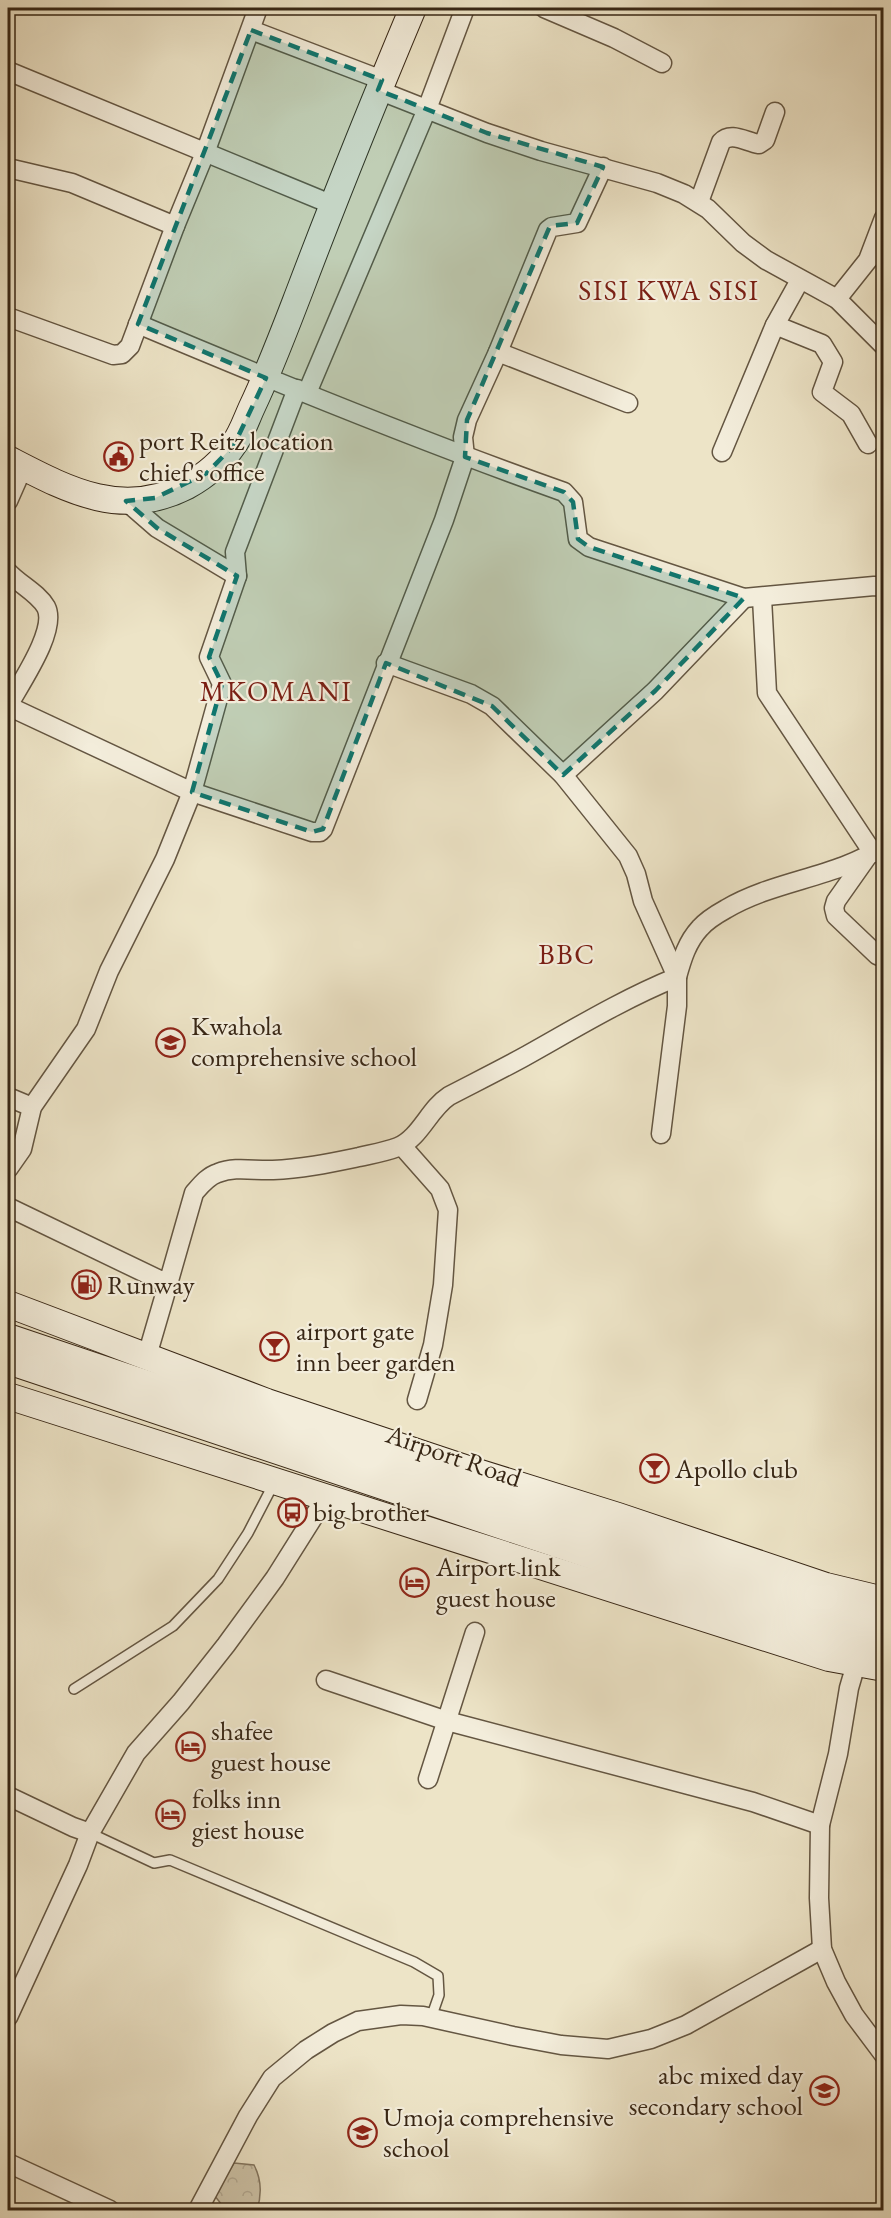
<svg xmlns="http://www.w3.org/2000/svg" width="891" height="2218" viewBox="0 0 891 2218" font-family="'EB Garamond',serif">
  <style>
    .forest { fill: url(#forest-crowns); stroke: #82755f; stroke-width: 1.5 }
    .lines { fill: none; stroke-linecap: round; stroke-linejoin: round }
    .lane-casing { stroke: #645642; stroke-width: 12 }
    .street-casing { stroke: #645642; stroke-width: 21 }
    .secondary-casing { stroke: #372615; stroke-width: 28 }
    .lane { stroke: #f3eddb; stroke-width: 9 }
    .street { stroke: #f3eddb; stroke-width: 18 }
    .secondary { stroke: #f3eddb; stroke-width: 26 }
    .marked { fill: #0f766e; fill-opacity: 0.2; stroke: #0f766e; stroke-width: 4.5; stroke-dasharray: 12 8; stroke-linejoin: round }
    .labels { text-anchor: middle; stroke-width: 4.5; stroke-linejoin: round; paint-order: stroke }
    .poi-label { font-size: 27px; fill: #372615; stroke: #f3eddb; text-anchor: start }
    .street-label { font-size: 27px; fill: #372615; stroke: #f3eddb }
    .neighbourhood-label { font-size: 28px; letter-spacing: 1.5px; fill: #7a1f14; stroke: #f3eddb }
  </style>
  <defs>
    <pattern id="forest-crowns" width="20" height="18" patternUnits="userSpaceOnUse" patternTransform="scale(1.5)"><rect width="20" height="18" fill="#cec4a9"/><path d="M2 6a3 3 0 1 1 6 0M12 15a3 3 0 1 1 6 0" fill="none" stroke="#b2a891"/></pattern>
  </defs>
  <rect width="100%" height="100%" fill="#ede4c7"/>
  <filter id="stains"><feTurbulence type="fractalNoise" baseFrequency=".00333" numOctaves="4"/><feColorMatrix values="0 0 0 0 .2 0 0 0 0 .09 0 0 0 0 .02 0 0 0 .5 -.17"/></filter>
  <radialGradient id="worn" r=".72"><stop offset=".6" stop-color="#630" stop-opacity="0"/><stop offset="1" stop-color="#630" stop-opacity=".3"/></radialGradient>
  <path class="forest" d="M234 2163 254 2165C262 2180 262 2194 257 2210H226L214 2195Z"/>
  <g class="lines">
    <defs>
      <g id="lane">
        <polyline points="74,1689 173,1626 218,1579 248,1533 274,1483"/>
        <polyline points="90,1833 154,1863 170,1860 414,1962 438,1976 439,1995 431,2018"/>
      </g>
      <g id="street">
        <polyline points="544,8 614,38 662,63"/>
        <polyline points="251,30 382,80"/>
        <polyline points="8,71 333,205"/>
        <polyline points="378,90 487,133 541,151 657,183 684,194 708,209 743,243 766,260 837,299 884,346"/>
        <polyline points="8,168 72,183 175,226"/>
        <path d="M699 202 721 142C731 131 746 142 759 144L765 140 775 112"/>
        <polyline points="837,299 868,260 884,218"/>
        <polyline points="8,317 113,355 122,354 130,346 175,226 205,153 258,8"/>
        <path d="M138 324C278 383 420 441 564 492L573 502 578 539 589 547 744 598 874 586 884 587"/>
        <polyline points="775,325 800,280"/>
        <polyline points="498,352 628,403"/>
        <polyline points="307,393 427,109 465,8"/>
        <polyline points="722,452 775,325 822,344 833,362 822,392 851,414 868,444"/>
        <polyline points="8,501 23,467"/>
        <polyline points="126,501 157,528 237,576"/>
        <path d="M8 572C19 584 38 593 46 607 58 630 19 685 8 706"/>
        <polyline points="762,598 767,693 873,853"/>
        <polyline points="386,663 471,694 492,706 563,775 628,856 636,874 643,901 677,977 677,1006 661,1134"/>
        <polyline points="8,706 192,792 312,832 320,832 323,829 444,520 465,457 463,437 467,420 498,352 548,230 552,227 577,223 603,167"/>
        <polyline points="563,775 655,691 744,598"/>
        <polyline points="867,857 836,901 834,908 836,916 877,955 884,958"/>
        <polyline points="8,1097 32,1107"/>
        <polyline points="402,1146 440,1189 448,1210 443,1285 433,1345 417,1400"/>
        <polyline points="8,1169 22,1149 32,1107 86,1029 109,971 165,859 192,792 222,684 209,657 237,576 235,552 297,389"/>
        <path d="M8 1207 168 1284 194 1193C201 1185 208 1176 218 1173 235 1166 255 1171 273 1170 302 1169 330 1163 359 1157 372 1154 385 1152 398 1147 420 1138 429 1109 449 1096 474 1083 498 1071 522 1058 574 1029 621 1000 677 977 682 959 687 942 700 928 707 920 717 914 726 909 775 880 836 878 884 846"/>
        <polyline points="147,1356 168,1284"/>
        <polyline points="856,1664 849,1688 838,1754 820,1825 819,1898 822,1949 836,1982 854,2015 884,2055"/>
        <polyline points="326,1680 447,1721 753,1802 820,1825"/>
        <polyline points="428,1779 475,1632"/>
        <polyline points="8,1796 73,1827 90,1833 78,1865 8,2017"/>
        <polyline points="90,1833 136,1753 181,1702 226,1645 275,1578 326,1497"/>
        <polyline points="8,2163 110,2210"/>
        <polyline points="198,2210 248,2116 272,2078 306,2050 333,2033 358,2021 401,2015 423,2016 513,2036 561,2045 608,2049 651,2039 686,2025 822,1949"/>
      </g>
      <g id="secondary">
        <path d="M8 459C66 489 121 520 187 486 205 476 222 462 234 444 242 433 246 420 252 407 270 369 285 329 300 290 336 195 374 101 413 8"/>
        <polyline points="8,1304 267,1402 474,1471 618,1516 826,1586 884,1600"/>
        <polyline points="8,1337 718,1576 817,1608 884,1625"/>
        <polyline points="8,1361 814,1630 884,1647"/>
        <polyline points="8,1396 829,1658 884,1668"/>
      </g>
    </defs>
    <use href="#lane" class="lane-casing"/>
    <use href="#street" class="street-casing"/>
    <use href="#secondary" class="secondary-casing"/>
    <use href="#lane" class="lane"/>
    <use href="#street" class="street"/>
    <use href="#secondary" class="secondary"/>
  </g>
  <path class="marked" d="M251 30 382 80 378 90 487 133 603 167 577 223 550 226 467 420 465 457 564 492 573 502 578 539 589 547 744 598 655 691 563 775 492 706 386 663 323 829 312 832 192 792 222 684 209 657 237 576 157 528 126 501 155 498 207 473 234 445 266 378 138 324Z"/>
  <defs>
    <symbol id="civic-ring" viewBox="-11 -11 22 22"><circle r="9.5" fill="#f3eddb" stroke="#8f2418" stroke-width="1.5"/><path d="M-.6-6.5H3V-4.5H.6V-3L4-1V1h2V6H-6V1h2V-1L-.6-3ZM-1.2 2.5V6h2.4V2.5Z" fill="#8f2418"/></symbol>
    <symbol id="school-ring" viewBox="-11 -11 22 22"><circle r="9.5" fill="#f3eddb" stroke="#8f2418" stroke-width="1.5"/><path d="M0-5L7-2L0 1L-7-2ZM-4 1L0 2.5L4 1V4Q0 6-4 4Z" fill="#8f2418"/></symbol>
    <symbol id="fuel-ring" viewBox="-11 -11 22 22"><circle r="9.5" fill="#f3eddb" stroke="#8f2418" stroke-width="1.5"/><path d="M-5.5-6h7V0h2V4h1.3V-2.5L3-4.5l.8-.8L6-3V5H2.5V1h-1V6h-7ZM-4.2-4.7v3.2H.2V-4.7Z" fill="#8f2418"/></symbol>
    <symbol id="bar-ring" viewBox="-11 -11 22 22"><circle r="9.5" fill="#f3eddb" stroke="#8f2418" stroke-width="1.5"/><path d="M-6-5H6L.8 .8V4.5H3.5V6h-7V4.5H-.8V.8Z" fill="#8f2418"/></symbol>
    <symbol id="bus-ring" viewBox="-11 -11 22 22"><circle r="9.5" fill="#f3eddb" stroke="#8f2418" stroke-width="1.5"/><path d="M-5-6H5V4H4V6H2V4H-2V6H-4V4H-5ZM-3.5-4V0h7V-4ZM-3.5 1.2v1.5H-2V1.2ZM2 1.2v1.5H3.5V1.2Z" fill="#8f2418"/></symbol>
    <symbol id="hotel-ring" viewBox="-11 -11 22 22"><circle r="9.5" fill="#f3eddb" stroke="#8f2418" stroke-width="1.5"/><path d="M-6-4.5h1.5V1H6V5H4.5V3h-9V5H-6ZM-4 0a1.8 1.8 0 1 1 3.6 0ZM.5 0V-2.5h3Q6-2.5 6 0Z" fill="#8f2418"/></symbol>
  </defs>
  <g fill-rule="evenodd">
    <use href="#civic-ring" x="102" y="440" width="33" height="33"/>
    <use href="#school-ring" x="154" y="1026" width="33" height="33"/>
    <use href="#fuel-ring" x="70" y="1268" width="33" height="33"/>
    <use href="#bar-ring" x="258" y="1330" width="33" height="33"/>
    <use href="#bar-ring" x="638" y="1452" width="33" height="33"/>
    <use href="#bus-ring" x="276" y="1496" width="33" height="33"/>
    <use href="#hotel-ring" x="398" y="1566" width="33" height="33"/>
    <use href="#hotel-ring" x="174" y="1730" width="33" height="33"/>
    <use href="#hotel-ring" x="154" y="1798" width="33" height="33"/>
    <use href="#school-ring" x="808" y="2074" width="33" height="33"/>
    <use href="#school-ring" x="346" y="2116" width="33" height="33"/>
  </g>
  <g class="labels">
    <g class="poi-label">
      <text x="139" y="450">port Reitz location<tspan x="139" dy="31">chief's office</tspan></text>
      <text x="191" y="1035">Kwahola<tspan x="191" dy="31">comprehensive school</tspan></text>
      <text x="107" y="1294">Runway</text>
      <text x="296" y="1340">airport gate<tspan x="296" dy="31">inn beer garden</tspan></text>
      <text x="675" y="1478">Apollo club</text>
      <text x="313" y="1521">big brother</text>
      <text x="436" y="1576">Airport link<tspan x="436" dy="31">guest house</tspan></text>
      <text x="211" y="1740">shafee<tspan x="211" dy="31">guest house</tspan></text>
      <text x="192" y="1808">folks inn<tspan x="192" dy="31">giest house</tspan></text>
      <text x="803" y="2084" text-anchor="end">abc mixed day<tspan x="803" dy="31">secondary school</tspan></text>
      <text x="383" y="2126">Umoja comprehensive<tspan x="383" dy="31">school</tspan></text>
    </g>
    <g class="street-label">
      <text transform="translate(454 1456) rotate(19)" y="9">Airport Road</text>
    </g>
    <g class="neighbourhood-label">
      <text x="669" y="300">SISI KWA SISI</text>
      <text x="276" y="701">MKOMANI</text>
      <text x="567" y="964">BBC</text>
    </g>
  </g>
  <rect width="891" height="2218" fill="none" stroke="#ede4c7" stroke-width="30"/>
  <rect x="9" y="9" width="873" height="2200" fill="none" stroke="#372615" stroke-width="3"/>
  <rect x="15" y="15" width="861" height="2188" fill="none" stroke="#372615" stroke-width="1.5"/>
  <rect width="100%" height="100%" filter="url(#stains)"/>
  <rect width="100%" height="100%" fill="url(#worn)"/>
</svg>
